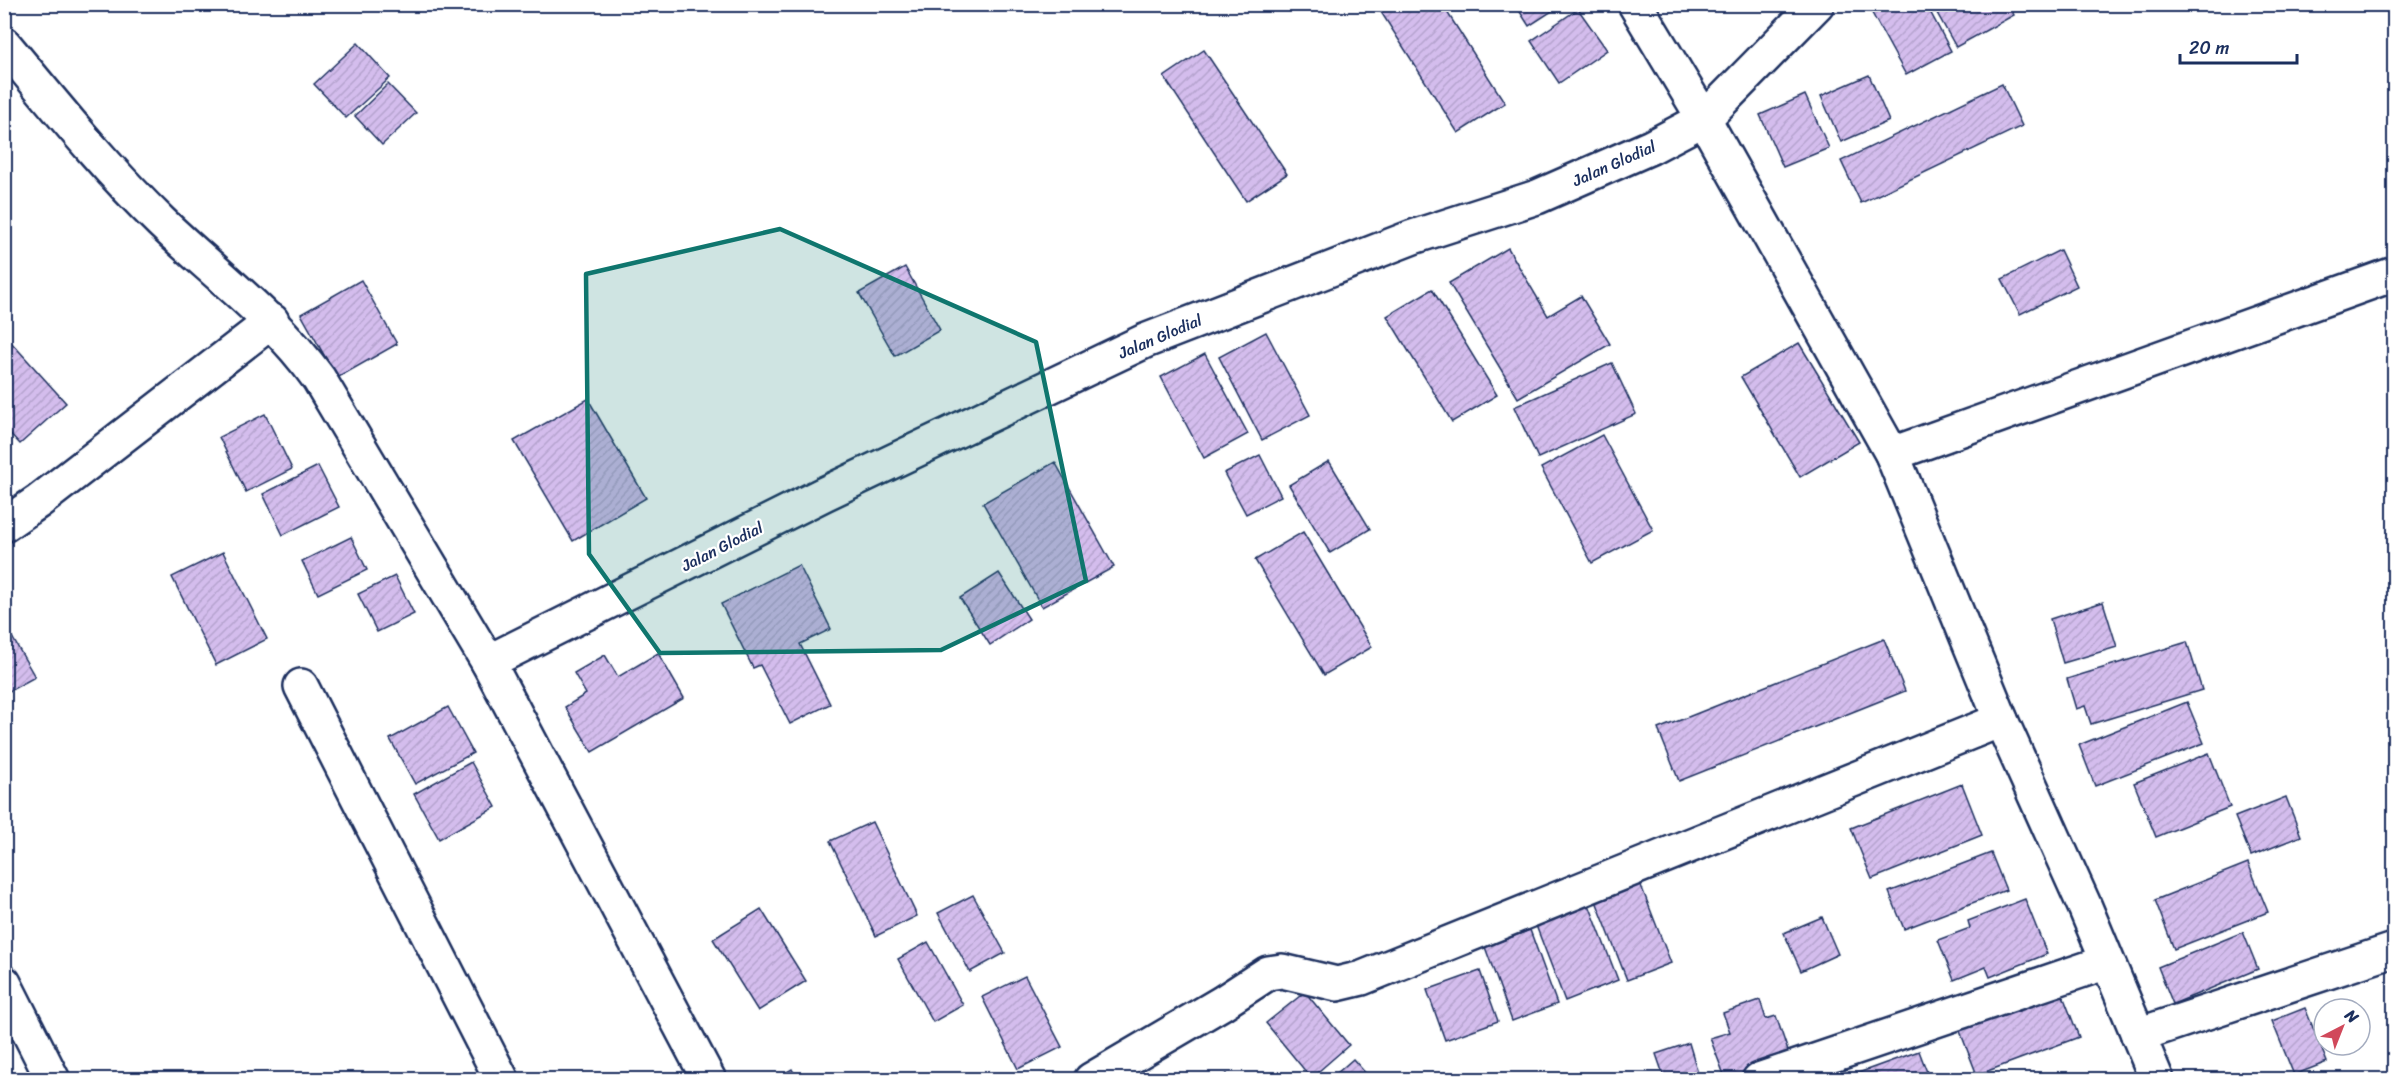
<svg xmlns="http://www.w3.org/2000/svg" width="2399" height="1084" viewBox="0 0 2399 1084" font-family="Sriracha,sans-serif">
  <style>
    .building { fill: url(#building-hatch); stroke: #1b2f5e; stroke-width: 1.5 }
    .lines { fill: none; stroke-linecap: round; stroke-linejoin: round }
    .street-casing { stroke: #1b2f5e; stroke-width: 38 }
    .secondary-casing { stroke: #1b2f5e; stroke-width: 38 }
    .street { stroke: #fff; stroke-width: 33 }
    .secondary { stroke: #fff; stroke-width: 33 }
    .marked { fill: #0f766e; fill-opacity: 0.2; stroke: #0f766e; stroke-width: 4.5; stroke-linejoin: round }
    .labels { text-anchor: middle; stroke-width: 4.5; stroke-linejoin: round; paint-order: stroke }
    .street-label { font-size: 16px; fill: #1b2f5e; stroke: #fff }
  </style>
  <defs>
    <pattern id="building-hatch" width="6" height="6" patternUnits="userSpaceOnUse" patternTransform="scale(1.5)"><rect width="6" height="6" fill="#d4bded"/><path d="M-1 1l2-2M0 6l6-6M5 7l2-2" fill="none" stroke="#b5a3ce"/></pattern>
  </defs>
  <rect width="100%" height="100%" fill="#fff"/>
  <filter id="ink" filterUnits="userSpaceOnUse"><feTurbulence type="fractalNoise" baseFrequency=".0167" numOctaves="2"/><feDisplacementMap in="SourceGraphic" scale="12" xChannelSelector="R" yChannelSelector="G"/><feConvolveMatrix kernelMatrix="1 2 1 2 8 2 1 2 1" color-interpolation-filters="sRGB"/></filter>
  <g filter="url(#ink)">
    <g class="building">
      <polygon points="1394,4 1442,4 1505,103 1458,133 1381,12"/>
      <polygon points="1515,4 1563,4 1529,26"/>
      <polygon points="1867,4 1926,4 1951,51 1906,75"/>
      <polygon points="1932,4 2008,4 2014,15 1956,47"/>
      <polygon points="1578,9 1607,50 1559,83 1531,41"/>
      <polygon points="358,43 390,78 346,118 314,84"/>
      <polygon points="1204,50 1287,174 1246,201 1164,77"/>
      <polygon points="1869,75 1889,121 1841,142 1821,96"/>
      <polygon points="388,84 416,113 382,145 355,116"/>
      <polygon points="2002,84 2022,126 1861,203 1841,161"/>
      <polygon points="1805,95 1829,148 1783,167 1760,115"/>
      <polygon points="1508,248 1548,316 1581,296 1610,344 1518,398 1449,283"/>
      <polygon points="2060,250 2077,286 2020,314 2002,279"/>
      <polygon points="905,267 940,330 895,356 859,293"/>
      <polygon points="361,280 397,344 337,378 301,314"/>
      <polygon points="1432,289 1497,395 1452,422 1387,316"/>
      <polygon points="1266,332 1310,415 1262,440 1219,357"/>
      <polygon points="10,341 66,403 20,444 4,427 4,346"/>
      <polygon points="1799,343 1859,442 1800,477 1741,377"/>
      <polygon points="1205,354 1248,434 1204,458 1161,377"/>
      <polygon points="1612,363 1636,414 1538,458 1514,407"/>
      <polygon points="588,399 646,498 573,541 514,441"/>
      <polygon points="265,414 292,469 246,492 219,437"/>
      <polygon points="1602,435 1653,530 1592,563 1541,468"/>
      <polygon points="1260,455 1281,496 1246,514 1224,473"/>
      <polygon points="1329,461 1370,529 1330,553 1289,485"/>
      <polygon points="1055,462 1114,567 1042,607 983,503"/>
      <polygon points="318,466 339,507 283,535 263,494"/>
      <polygon points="1303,532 1372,647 1324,675 1255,560"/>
      <polygon points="351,537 367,570 318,594 302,561"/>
      <polygon points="223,552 267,639 216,665 172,577"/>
      <polygon points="799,565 831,629 800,644 830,704 790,724 760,665 753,668 721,604"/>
      <polygon points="999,573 1029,619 990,645 960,598"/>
      <polygon points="395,576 414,614 377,632 358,594"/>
      <polygon points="2103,602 2117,647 2063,663 2050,619"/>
      <polygon points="4,623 35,677 4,694"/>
      <polygon points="1884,639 1905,691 1679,781 1658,729"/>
      <polygon points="2187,642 2202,690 2091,724 2085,706 2076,709 2067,679"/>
      <polygon points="658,653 684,698 592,752 565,707 586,694 574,673 605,655 618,677"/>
      <polygon points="2187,702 2204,743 2095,786 2079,745"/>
      <polygon points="448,707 473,753 415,784 390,739"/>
      <polygon points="2209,753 2230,807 2156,837 2134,783"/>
      <polygon points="471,762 496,807 439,839 414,794"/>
      <polygon points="1962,784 1982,835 1872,879 1851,828"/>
      <polygon points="2286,797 2301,836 2251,856 2235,817"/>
      <polygon points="872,822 917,916 876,936 830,841"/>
      <polygon points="1991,853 2006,890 1904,929 1889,892"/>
      <polygon points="2248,863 2268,912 2174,949 2155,900"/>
      <polygon points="1640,883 1671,963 1627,980 1596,901"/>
      <polygon points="973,895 1005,953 970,972 938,913"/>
      <polygon points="2025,899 2047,954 1990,977 1986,967 1954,980 1938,940 1970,928 1968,921"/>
      <polygon points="1588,902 1618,980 1565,1001 1535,923"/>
      <polygon points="761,909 806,981 758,1011 713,939"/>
      <polygon points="1822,917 1838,954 1801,971 1784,933"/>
      <polygon points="1530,930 1557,1004 1512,1021 1485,947"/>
      <polygon points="2243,932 2258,969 2173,1004 2158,967"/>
      <polygon points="928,942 963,1005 933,1022 898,959"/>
      <polygon points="1480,971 1498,1021 1445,1040 1427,990"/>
      <polygon points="1025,976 1062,1047 1018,1069 982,997"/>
      <polygon points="2060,988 2079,1037 1977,1075 1958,1026"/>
      <polygon points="1305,992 1349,1045 1311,1078 1266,1023"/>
      <polygon points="1760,1000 1766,1019 1776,1016 1790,1057 1726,1080 1710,1038 1730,1032 1723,1013"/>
      <polygon points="2305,1008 2327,1062 2294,1075 2272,1021"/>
      <polygon points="1689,1043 1700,1080 1665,1080 1656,1054"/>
      <polygon points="1919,1051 1930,1080 1852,1080 1850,1076"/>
      <polygon points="1353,1059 1368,1076 1363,1080 1329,1080"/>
      <polygon points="792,1069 798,1080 773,1080"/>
      <polygon points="1227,1074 1230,1080 1214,1080"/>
    </g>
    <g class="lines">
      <defs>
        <g id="street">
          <polyline points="1635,4 1704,119 1892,454 2001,720 2085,907 2157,1080"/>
          <polyline points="1892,454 2394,274"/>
          <polyline points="4,525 39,501 272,321"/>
          <polyline points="488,662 824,494 1145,341 1413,237 1537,197 1651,147 1704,119 1817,4"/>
          <polyline points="301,686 502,1080"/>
          <polyline points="4,983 53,1080"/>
          <polyline points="2138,1035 2394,950"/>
          <polyline points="1091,1080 1222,1003 1268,973 1282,971 1337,984 1362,978 2001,720"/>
          <polyline points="1759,1080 2107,962"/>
        </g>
        <path id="secondary" d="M4 44C55 105 104 167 161 222 216 275 273 315 319 379L488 662 709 1080"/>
      </defs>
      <use href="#street" class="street-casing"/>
      <use href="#secondary" class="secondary-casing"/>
      <use href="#street" class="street"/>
      <use href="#secondary" class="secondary"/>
    </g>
  </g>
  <path class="marked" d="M780 229 1036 342 1086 581 941 650 660 653 589 554 586 274Z"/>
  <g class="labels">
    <g class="street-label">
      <text transform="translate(1614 163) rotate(-24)" y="6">Jalan Glodial</text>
      <text transform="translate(1160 336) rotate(-23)" y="6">Jalan Glodial</text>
      <text transform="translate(722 546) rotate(-27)" y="6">Jalan Glodial</text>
    </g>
  </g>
  <rect width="2399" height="1084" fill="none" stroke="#fff" stroke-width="24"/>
  <rect x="12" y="12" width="2375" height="1060" fill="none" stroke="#1b2f5e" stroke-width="2" filter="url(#ink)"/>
  <g transform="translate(2342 1027) rotate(42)"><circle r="28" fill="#ffffff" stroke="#a4acbf" stroke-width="1.5"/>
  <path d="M0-4.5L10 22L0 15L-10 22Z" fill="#d1495b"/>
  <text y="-9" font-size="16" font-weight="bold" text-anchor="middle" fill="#1b2f5e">N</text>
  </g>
  <path d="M2180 54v9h117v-9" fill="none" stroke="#1b2f5e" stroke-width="3"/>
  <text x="2189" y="54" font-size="18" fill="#1b2f5e" stroke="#ffffff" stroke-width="4.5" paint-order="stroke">20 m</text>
</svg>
